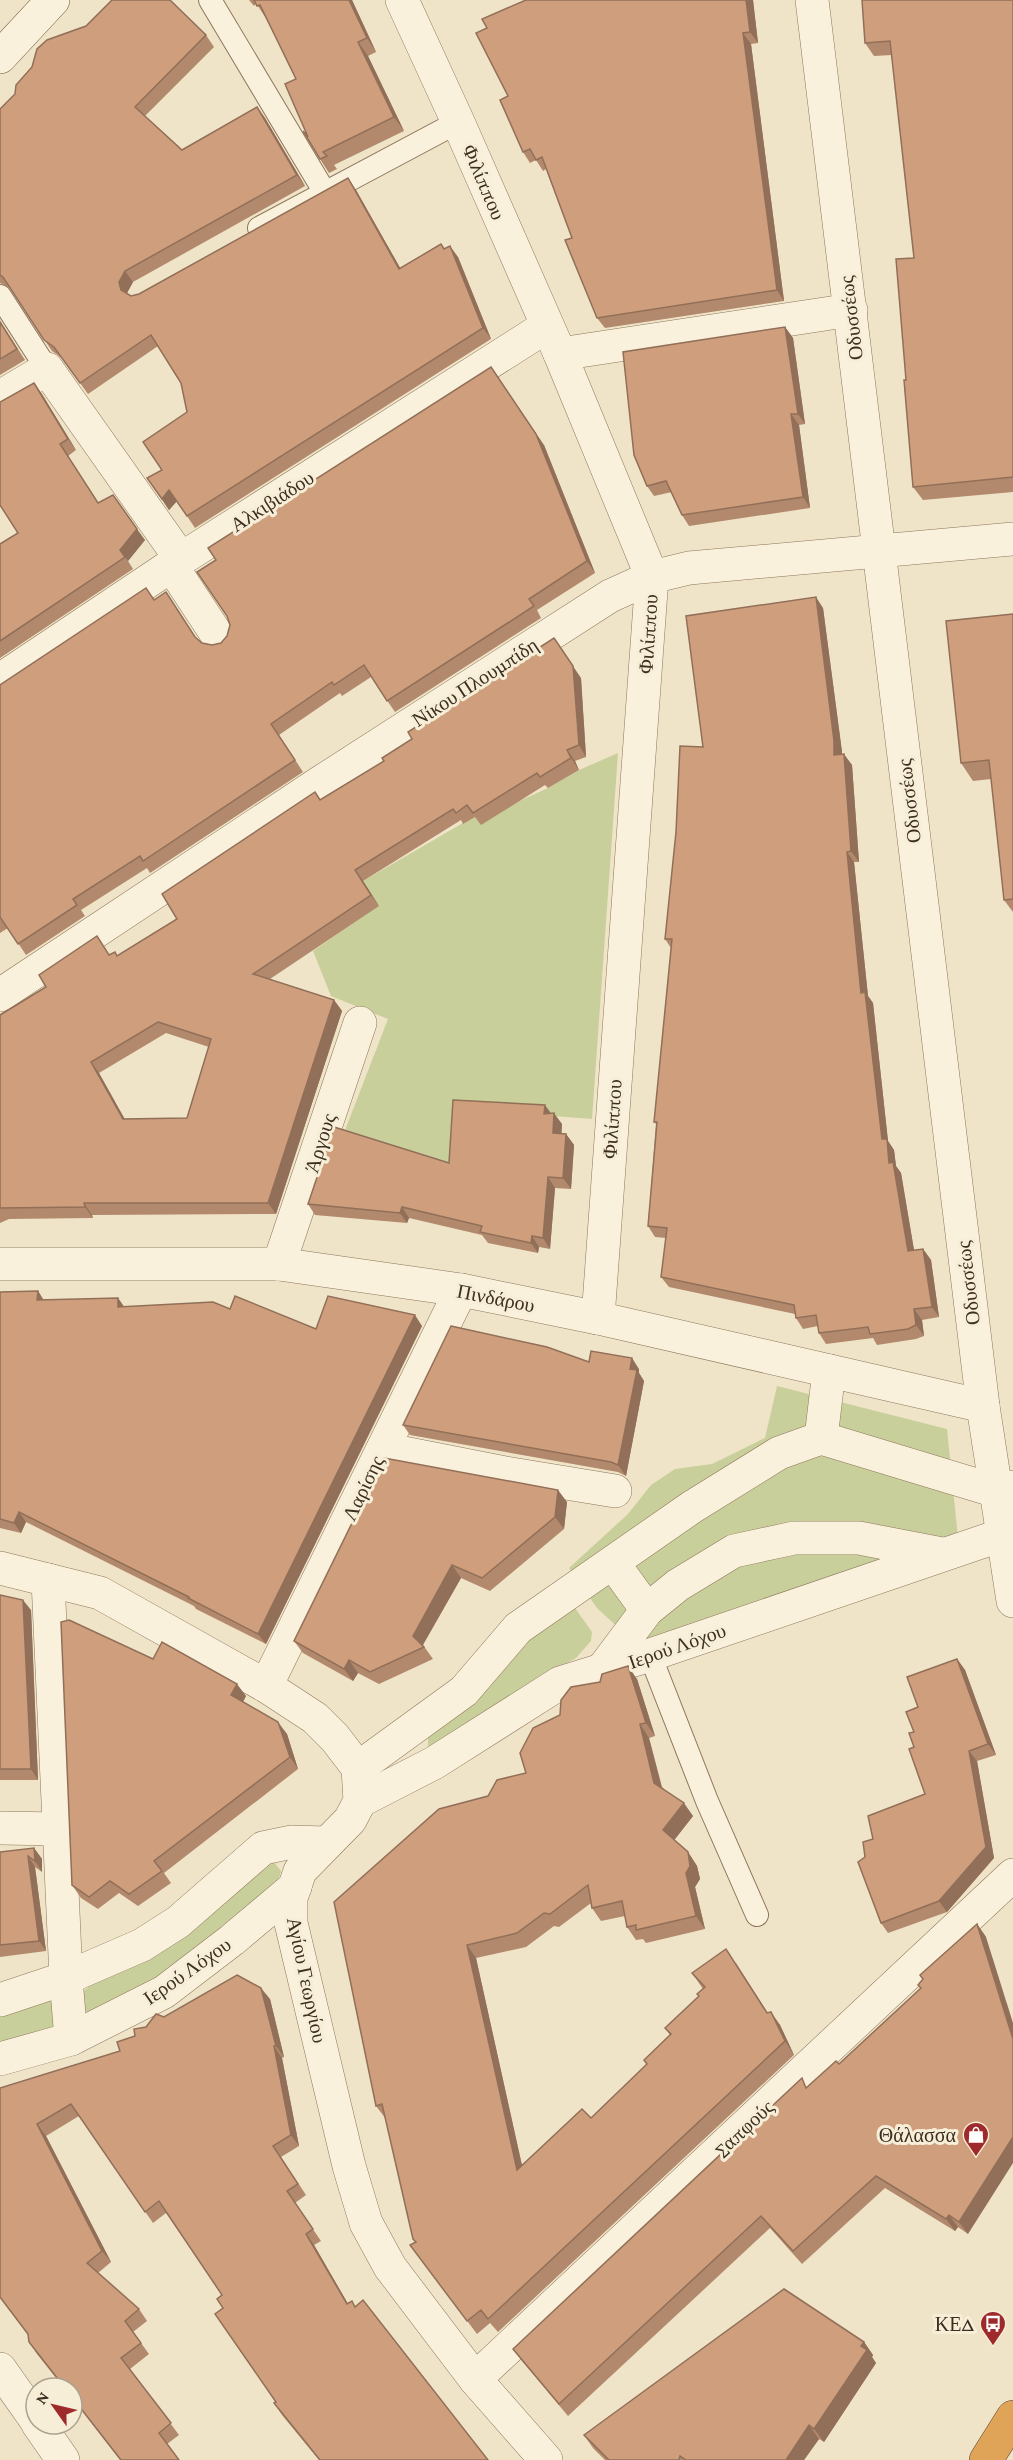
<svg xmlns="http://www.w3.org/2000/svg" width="1013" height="2460" viewBox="0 0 1013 2460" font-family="'Crimson Pro',serif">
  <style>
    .green { fill: #c9cf9b }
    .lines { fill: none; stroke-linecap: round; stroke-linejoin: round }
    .lane-casing { stroke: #8d765c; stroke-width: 24 }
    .street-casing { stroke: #8d765c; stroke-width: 34 }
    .secondary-casing { stroke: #6f573f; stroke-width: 34 }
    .highway-casing { stroke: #5b4430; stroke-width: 34 }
    .lane { stroke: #faf1dc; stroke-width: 22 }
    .street { stroke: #faf1dc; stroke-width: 33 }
    .secondary { stroke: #faf1dc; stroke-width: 33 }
    .highway { stroke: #e0a458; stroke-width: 33 }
    .wall { fill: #b2896c; fill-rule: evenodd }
    .shaded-wall { fill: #916f58 }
    .building { fill: #cf9f7d; stroke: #916f58; stroke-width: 1.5; fill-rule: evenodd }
    .labels { text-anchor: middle; stroke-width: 6; stroke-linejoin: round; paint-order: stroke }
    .street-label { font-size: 20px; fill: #3d2e20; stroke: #f7eed8 }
    .poi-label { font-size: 20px; fill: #3d2e20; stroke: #f7eed8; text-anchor: end }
  </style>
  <rect width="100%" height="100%" fill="#f0e4c8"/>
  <g class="green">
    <polygon points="618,753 592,1119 553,1116 455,1173 342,1138 388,1019 331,996 313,951 378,906 363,881 475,816 517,802 548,788 579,770"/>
    <polygon points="777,1386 947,1429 958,1538 639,1647 597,1608 569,1568 628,1514 651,1485 675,1469 712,1464 765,1438"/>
    <polygon points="575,1608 592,1632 591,1641 576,1658 523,1688 434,1751 428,1746 428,1735 524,1637"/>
    <polygon points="265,1858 274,1862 281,1871 278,1882 198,1960 89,2013 79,2006 81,1993 93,1983"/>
    <polygon points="53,1997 57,2025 47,2033 0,2047 0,2008"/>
  </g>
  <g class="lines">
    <defs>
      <g id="lane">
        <polyline points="210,0 324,191"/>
        <polyline points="259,228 458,122"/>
        <polyline points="0,296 47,369"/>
        <polyline points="650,1655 707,1801 757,1915"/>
      </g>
      <g id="street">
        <polyline points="402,0 458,122 560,354 652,577 598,1318"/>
        <polyline points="812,0 983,1406 1013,1601"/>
        <polyline points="560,354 851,310"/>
        <polyline points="0,397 47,369 181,559"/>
        <polyline points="171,565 219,638"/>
        <polyline points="0,680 181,559 547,326"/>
        <polyline points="0,995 321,782 610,596 652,577 689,568 1013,539"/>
        <polyline points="0,1264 279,1264 461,1290 598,1318 983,1406"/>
        <polyline points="279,1264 360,1023"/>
        <polyline points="821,1438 829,1371"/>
        <polyline points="383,1449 505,1473 615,1491"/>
        <polyline points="613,1563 647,1610"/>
        <polyline points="0,1568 100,1593 266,1686 315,1718 335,1738 358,1768 360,1801 350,1820 300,1871 291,1898 291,1923 349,2166 366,2223 390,2267 475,2379 546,2460"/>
        <polyline points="48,1580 66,1978 71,2039"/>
        <polyline points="602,1670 647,1610 678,1585 734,1551 794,1538 859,1538 942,1554"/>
        <polyline points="266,1686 461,1290"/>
        <polyline points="358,1768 464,1691 518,1628 692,1507 779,1453 821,1438 996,1491 1013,1487"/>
        <polyline points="360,1801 434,1763 560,1683 650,1655 1002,1535 1013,1535"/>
        <polyline points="0,1828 59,1829"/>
        <polyline points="0,2000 66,1978 142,1945 178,1922 263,1848 292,1842 326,1843"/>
        <polyline points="0,2059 71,2039 164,1992 232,1940 295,1887"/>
        <polyline points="0,2369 36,2420"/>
        <polyline points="475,2379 1013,1875"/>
        <polyline points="38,2424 63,2460"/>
      </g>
      <polyline id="secondary" points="0,57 53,0"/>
      <polyline id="highway" points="986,2460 1013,2417"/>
    </defs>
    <use href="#lane" class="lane-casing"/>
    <use href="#street" class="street-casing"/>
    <use href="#secondary" class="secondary-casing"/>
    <use href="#highway" class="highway-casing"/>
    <use href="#lane" class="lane"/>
    <use href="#street" class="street"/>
    <use href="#secondary" class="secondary"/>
    <use href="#highway" class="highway"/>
  </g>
  <g class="wall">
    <polygon points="249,0 352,0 376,52 368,56 404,131 334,165 337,169 329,173 320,159 308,137 296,79 267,20 256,3 254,6"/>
    <polygon points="526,0 753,0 758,43 751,44 784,301 605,328 597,318 572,238 546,169 543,171 536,160 530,163 523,152 508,96 487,28"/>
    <polygon points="1013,0 1013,492 923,500 913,487 906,380 914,258 892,55 874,56 865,43"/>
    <polygon points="206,35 214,47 145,116 182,150 257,107 265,118 305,186 133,282 127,293 131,296 139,294 356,190 400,268 444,249 458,257 491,339 195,528 177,501 169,510 147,478 162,470 187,412 181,383 158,346 88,394 62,358 52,351 10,288 0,283 0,109"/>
    <polygon points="0,321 25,360 0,375"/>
    <polygon points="785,327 793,338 805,424 799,425 810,508 689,526 682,515 672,492 654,496 647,486"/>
    <polygon points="34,383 76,450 68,456 98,503 145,540 128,561 133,569 0,658 0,544 18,533"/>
    <polygon points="544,445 595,573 537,610 541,618 395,712 371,677 342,696 340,693 279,735 303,772 150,873 147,868 81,910 85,916 26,955 8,928 0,933 0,685 154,600 202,643 212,645 221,643"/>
    <polygon points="823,608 842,754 852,765 859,862 854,862 868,996 873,1003 888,1141 894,1150 896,1166 901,1173 914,1250 923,1249 931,1260 939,1317 922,1320 924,1336 916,1339 877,1345 873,1338 826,1344 819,1333 818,1326 803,1329 796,1318 795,1314 669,1287 661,1277 666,1238 655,1237 648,1226 656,1124 654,1122 671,948 665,939 703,747"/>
    <polygon points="1013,614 1013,912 1004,900 991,779 973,781 961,763"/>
    <path d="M581 678 586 757 575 761 579 770 548 788 545 785 481 825 475 817 463 824 461 820 363 881 379 906 270 979 334 1000 342 1011 276 1214 92 1215 93 1218 9 1219 0 1223V1015L110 955H118L177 919 321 800ZM166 1033 209 1047 187 1118 124 1119 99 1073Z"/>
    <polygon points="551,1113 562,1124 561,1134 566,1134 574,1145 571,1189 555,1188 550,1249 539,1247 538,1253 488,1243 482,1235 409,1218 407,1223 315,1215 308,1204 449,1163"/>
    <polygon points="38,1291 43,1300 118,1298 124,1307 230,1309 316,1329 422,1326 266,1644 196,1609 194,1606 26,1522 21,1533 0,1528 0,1292"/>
    <polygon points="589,1362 639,1369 639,1373 644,1381 626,1476 618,1472 410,1435 403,1425"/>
    <polygon points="567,1502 564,1529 490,1591 461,1578 423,1645 433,1659 379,1684 358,1673 353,1681 303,1653 294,1641"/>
    <polygon points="0,1595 31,1610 38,1780 0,1780"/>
    <polygon points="153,1659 246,1696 243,1702 287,1734 298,1769 164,1873 171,1883 138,1906 119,1893 98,1909 81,1898 72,1885"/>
    <polygon points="957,1659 965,1670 996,1755 977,1761 994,1858 947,1912 888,1933 881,1923 865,1857 873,1839 925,1794 914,1747 914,1732 918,1707"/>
    <polygon points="637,1679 655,1736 649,1738 662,1787 693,1816 674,1840 688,1852 697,1866 700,1879 695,1887 705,1929 646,1943 643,1939 636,1940 627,1927 625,1916 601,1921 592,1908 591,1903 559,1927 554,1926 526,1947 476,1958 522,2165 591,2118 647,2064 644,2060 670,2035 665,2028 699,1996 697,1994 703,1989 692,1973 736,1963 768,2013 780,2025 794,2055 498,2332 490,2323 477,2334 410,2245 415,2242 413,2239 386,2119 376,2106 488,1796 526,1773"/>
    <polygon points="34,1848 42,1859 42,1872 35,1867 46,1951 0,1957 0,1852"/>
    <polygon points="977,1924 986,1937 968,2234 958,2227 955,2231 885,2188 802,2264 770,2228 568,2416 522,2361 513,2349 807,2087 839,2064 921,1989 918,1985 923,1980 920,1975"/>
    <polygon points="270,1999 284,2057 282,2058 299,2146 281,2157 306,2195 295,2203 321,2241 314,2245 348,2304 355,2307 488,2460 319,2460 282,2415 274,2403 276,2402 223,2308 222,2295 166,2213 153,2223 79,2116 46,2136 111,2262 98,2273 139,2309 147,2321 133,2332 149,2354 130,2369 179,2435 167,2444 179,2460 120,2460 72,2398 72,2388 64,2388 37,2354 29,2342 28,2335 0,2298 0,2088 120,2051 146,2027 164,2017"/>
    <polygon points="864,2342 873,2355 872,2357 876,2363 824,2442 819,2439 804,2460 605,2460 593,2448 584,2435"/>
  </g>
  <g class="shaded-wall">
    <polygon points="349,0 352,0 376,52 367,38"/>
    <polygon points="746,0 753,0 758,43 750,32"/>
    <polygon points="743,33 751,44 784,301 777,290"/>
    <polygon points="358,42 368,56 404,131 394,117"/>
    <polygon points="257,107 265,118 305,186 297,175"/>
    <polygon points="348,178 356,190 407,280 399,269"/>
    <polygon points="450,246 458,257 491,339 483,328"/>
    <polygon points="125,271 133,282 127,293 121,290 119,282"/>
    <polygon points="785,327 793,338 805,424 798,414"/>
    <polygon points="491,367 544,445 595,573 587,561"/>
    <polygon points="34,383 42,394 76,450 68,439"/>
    <polygon points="791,414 799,425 810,508 803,497"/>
    <polygon points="169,490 177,501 169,510 162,499"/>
    <polygon points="137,529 145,540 128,561 120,550"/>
    <polygon points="816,597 823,608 842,751 841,766 834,755"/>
    <polygon points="554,638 581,678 586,757 579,745"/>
    <polygon points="567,750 575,761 579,770 571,758"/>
    <polygon points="844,754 852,765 859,862 851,851"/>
    <polygon points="847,852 854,862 868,996 873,1003 888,1141 894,1150 896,1166 901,1173 916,1262 908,1251 889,1163 882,1139 861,993"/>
    <polygon points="355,870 363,881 379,906 371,895"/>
    <polygon points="334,1000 342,1011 276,1214 268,1203"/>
    <polygon points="91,1062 99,1073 131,1130 123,1119"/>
    <polygon points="545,1105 553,1116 544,1114"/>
    <polygon points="554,1113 562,1124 561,1144 553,1133"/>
    <polygon points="566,1134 574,1145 571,1189 563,1178"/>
    <polygon points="548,1177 555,1188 550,1249 543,1238"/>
    <polygon points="84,1203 92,1215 93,1218 85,1207"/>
    <polygon points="402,1207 409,1218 407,1223 400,1213"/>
    <polygon points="532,1236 539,1247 538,1253 531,1243"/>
    <polygon points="923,1249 931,1260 939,1317 932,1307"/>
    <polygon points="38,1291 45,1302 37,1300"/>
    <polygon points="118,1298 125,1308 118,1307"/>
    <polygon points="914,1309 922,1320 924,1336 916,1325"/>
    <polygon points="415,1315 422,1326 266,1644 258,1634"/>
    <polygon points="632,1358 639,1369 639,1373 644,1381 626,1476 618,1465 630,1369"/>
    <polygon points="558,1490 567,1502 564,1529 555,1517"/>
    <polygon points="19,1512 26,1522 21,1533 14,1523"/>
    <polygon points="452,1565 461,1578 421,1648 413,1636"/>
    <polygon points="23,1600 31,1610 38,1780 31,1769"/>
    <polygon points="957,1659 965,1670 996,1755 988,1744"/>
    <polygon points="349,1660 358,1673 353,1681 344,1669"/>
    <polygon points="628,1666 637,1679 655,1736 646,1723"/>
    <polygon points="237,1684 246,1696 240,1707 231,1695"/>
    <polygon points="278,1722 287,1734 298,1769 290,1757"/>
    <polygon points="640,1724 649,1738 664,1796 654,1783"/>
    <polygon points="969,1751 977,1761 994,1858 947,1912 939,1901"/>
    <polygon points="684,1803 693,1816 672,1843 663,1830"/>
    <polygon points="34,1848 42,1859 42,1872 35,1861"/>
    <polygon points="688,1852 697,1866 700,1879 695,1887 705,1929 696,1916 686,1873"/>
    <polygon points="28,1856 35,1867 46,1951 39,1941"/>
    <polygon points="977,1924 986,1937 1013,2023 1013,2039"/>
    <polygon points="467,1945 476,1958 526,2184 517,2170"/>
    <polygon points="261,1988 270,1999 284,2057 276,2046"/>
    <polygon points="771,2012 780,2025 794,2055 785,2041"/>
    <polygon points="274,2046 282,2058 299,2146 291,2135"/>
    <polygon points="37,2124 46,2136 111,2262 102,2251"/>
    <polygon points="1013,2137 1013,2163 968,2234 959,2222"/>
    <polygon points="949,2215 958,2227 955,2231 946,2219"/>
    <polygon points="306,2234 314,2245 355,2316 347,2304"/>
    <polygon points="864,2342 873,2355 872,2357 876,2363 824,2442 814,2429"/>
    <polygon points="809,2425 819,2439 804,2460 786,2460"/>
  </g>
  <g class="building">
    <polygon points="112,0 170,0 206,35 135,107 182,150 257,107 297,175 125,271 119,282 121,290 131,296 139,294 348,178 399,269 441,244 444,249 450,246 483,328 187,516 169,490 162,499 147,478 162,470 143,442 187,412 181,383 151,335 80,383 54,347 44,340 3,277 0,275 0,109 15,94 16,85 32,67 37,49 47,40 86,26"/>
    <polygon points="254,0 349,0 367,38 358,42 394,117 323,152 327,156 320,159 303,131 308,137 285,84 296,79 260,5 257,6"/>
    <polygon points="526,0 746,0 750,32 743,33 777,290 597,318 565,240 572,238 542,157 536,160 530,149 523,152 500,100 508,96 476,33 487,28 482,19"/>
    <polygon points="862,0 1013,0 1013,477 913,487 904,380 906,380 896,259 914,258 890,41 865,43"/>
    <polygon points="0,322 17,349 0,359"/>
    <polygon points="785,327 798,414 791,414 803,497 682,515 666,481 647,486 634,455 623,352"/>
    <polygon points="491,367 536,434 587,561 529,599 534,606 387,701 364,665 334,685 332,682 271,724 295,760 143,861 140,856 73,899 77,905 18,944 0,917 0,685 146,588 154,600 166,592 195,637 202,643 212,645 221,643 227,636 230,625 227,616 197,572 216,560 208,548"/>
    <polygon points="34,383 68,439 60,444 98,503 113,495 137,529 120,550 125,557 0,641 0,544 18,533 0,505 0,402"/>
    <polygon points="816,597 834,741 834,755 844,754 851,851 847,852 861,993 865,992 882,1139 887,1139 889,1163 893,1162 908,1251 923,1249 932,1307 914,1309 916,1325 908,1329 870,1334 868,1327 819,1333 816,1315 796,1318 794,1305 661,1277 667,1228 648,1226 657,1122 654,1122 672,939 665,939 676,832 680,746 703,747 686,616"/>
    <polygon points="1013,614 1013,899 1004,900 989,760 961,763 946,621"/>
    <path d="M554 638 573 666 579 745 567 750 571 758 540 777 537 773 473 813 467 805 456 813 453 809 355 870 371 895 253 974 334 1000 268 1203H84L85 1207 0 1208V1015L46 987 39 975 97 936 109 955 115 952 117 956 177 919 162 894 315 792 320 800 384 761 382 758 412 739 408 732ZM158 1022 211 1039 187 1118 123 1119 91 1062Z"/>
    <polygon points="453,1100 545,1105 544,1114 554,1113 553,1133 566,1134 563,1178 548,1177 543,1238 532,1236 531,1243 480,1232 482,1226 402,1207 400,1213 308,1204 334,1127 449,1163"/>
    <polygon points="38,1291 37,1300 118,1298 118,1307 213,1302 230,1309 235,1296 316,1329 328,1296 415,1315 258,1634 188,1598 189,1597 19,1512 14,1523 0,1519 0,1292"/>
    <polygon points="451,1326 547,1347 589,1362 591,1351 632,1358 630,1369 637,1370 618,1465 611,1462 403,1425"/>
    <polygon points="384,1458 558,1490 555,1517 482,1578 452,1565 413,1636 424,1647 370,1672 349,1660 344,1669 294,1641"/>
    <polygon points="0,1595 23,1600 31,1769 0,1769"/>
    <polygon points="69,1620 153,1659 162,1642 237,1684 231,1695 278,1722 290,1757 154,1861 162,1871 129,1894 110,1881 89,1897 72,1885 61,1622"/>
    <polygon points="957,1659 988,1744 969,1751 986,1847 939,1901 881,1923 858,1862 865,1857 863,1842 873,1839 868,1816 925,1794 909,1749 914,1747 909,1733 914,1732 906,1712 918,1707 907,1677"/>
    <polygon points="628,1666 646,1723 640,1724 654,1783 684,1803 663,1830 688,1852 690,1866 686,1873 696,1916 636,1930 636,1925 627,1927 622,1901 592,1908 588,1885 550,1914 544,1913 517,1933 467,1945 517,2170 582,2109 591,2118 647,2064 644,2060 671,2034 665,2028 699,1996 697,1994 705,1987 692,1973 726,1949 767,2013 771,2012 785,2041 488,2319 481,2310 467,2321 410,2245 416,2242 413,2239 382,2104 376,2106 334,1902 439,1809 488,1796 497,1780 526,1773 520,1753 533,1728 560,1715 561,1700 571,1687 600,1682 602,1674"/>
    <polygon points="34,1848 35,1861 28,1856 39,1941 0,1945 0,1852"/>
    <polygon points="977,1924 1013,2039 1013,2137 959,2222 949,2215 946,2219 876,2176 793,2251 761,2216 559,2404 513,2349 802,2078 806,2088 836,2061 839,2064 921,1988 918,1985 923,1979 920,1975"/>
    <polygon points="237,1975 261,1988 276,2046 274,2046 291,2135 273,2146 298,2184 287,2191 313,2229 306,2234 347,2304 352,2301 355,2307 363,2300 488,2460 320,2460 274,2403 276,2402 215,2314 223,2308 217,2299 222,2295 159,2201 145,2212 71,2104 37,2124 102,2251 87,2263 139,2309 125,2321 141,2343 121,2358 171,2423 159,2433 179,2460 121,2460 72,2397 72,2388 65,2388 29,2342 28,2334 0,2297 0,2088 120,2051 117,2042 135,2036 134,2029 146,2027 156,2014 164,2017"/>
    <polygon points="784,2289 864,2342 861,2346 867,2350 814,2429 809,2425 786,2460 686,2460 680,2456 679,2460 609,2460 584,2435"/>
  </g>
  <defs>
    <symbol id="shop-pin" viewBox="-11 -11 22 30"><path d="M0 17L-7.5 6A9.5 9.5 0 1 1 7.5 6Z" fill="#9e2a2b" stroke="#f7eed8"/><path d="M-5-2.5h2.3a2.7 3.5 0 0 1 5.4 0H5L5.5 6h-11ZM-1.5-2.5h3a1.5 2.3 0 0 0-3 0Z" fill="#fff"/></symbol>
    <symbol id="bus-pin" viewBox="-11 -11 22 30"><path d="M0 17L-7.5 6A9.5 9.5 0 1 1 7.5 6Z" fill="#9e2a2b" stroke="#f7eed8"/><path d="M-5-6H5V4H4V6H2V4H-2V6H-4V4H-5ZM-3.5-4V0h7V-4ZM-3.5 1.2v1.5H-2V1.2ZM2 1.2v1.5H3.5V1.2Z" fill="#fff"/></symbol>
  </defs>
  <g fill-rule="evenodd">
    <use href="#shop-pin" x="961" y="2120" width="30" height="40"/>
    <use href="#bus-pin" x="978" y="2309" width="30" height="40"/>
  </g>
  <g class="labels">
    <g class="street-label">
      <text transform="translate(484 182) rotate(67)" y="7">Φιλίππου</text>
      <text transform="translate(851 318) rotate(-97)" y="7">Οδυσσέως</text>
      <text transform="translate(272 501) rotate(-33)" y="7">Αλκιβιάδου</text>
      <text transform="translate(648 634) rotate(-86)" y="7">Φιλίππου</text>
      <text transform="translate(475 682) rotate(-33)" y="7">Νίκου Πλουμπίδη</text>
      <text transform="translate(909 801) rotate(-97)" y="7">Οδυσσέως</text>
      <text transform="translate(612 1119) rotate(-86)" y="7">Φιλίππου</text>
      <text transform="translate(320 1143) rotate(-72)" y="7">Άργους</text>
      <text transform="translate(968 1283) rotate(-97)" y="7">Οδυσσέως</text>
      <text transform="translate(496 1298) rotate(11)" y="7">Πινδάρου</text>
      <text transform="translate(363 1488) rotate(-64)" y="7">Λαρίσης</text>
      <text transform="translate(677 1646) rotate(-19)" y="7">Ιερού Λόχου</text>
      <text transform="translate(187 1971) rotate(-35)" y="7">Ιερού Λόχου</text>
      <text transform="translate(307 1980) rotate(78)" y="7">Αγίου Γεωργίου</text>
      <text transform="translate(744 2128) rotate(-43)" y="7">Σαπφούς</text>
    </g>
    <g class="poi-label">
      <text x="956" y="2142">Θάλασσα</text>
      <text x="974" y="2331">ΚΕΔ</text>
    </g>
  </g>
  <g transform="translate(54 2406) rotate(304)"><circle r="28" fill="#f7eed8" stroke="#ada18e" stroke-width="1.5"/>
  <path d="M0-4.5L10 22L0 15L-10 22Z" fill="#9e2a2b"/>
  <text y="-9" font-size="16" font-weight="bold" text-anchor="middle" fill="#3d2e20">N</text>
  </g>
</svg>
